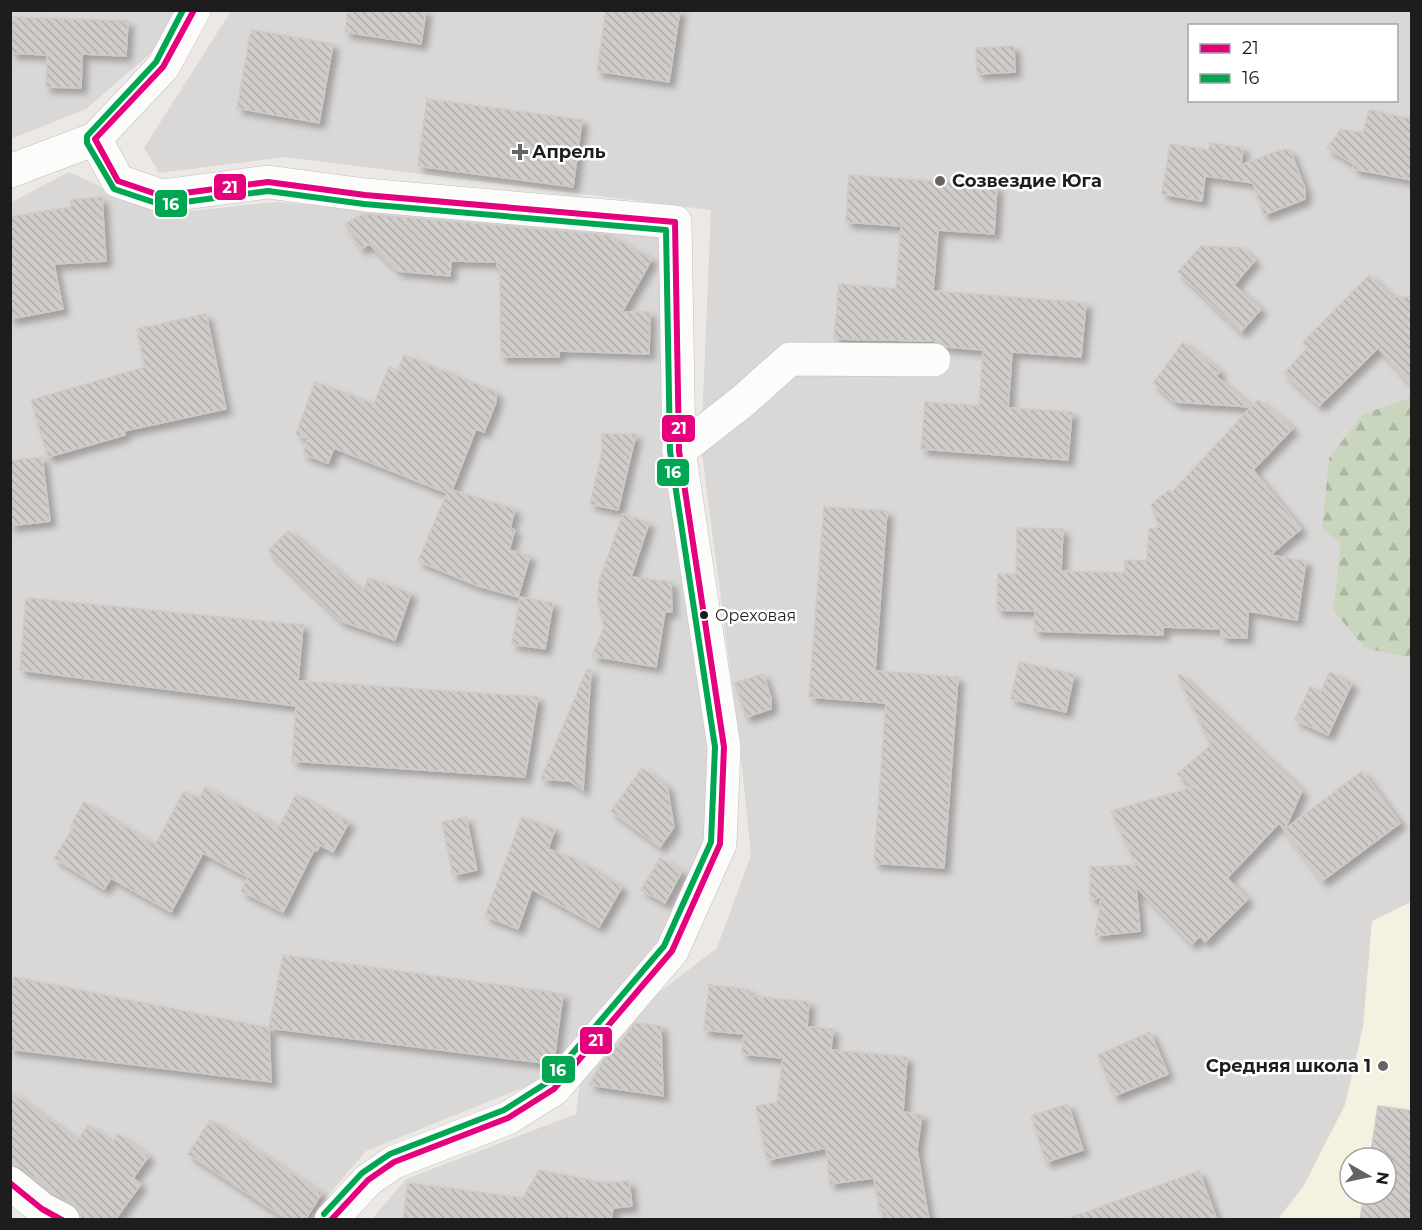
<svg xmlns="http://www.w3.org/2000/svg" width="1422" height="1230" viewBox="0 0 1422 1230" font-family="Montserrat,sans-serif">
  <style>
    .residential { fill: #dad8d7; fill-rule: evenodd }
    .education { fill: #f4f1e1; fill-rule: evenodd }
    .forest { fill: url(#forest-firs) }
    .building { fill: url(#building-back-hatch); stroke: #cecac7; stroke-width: 1.5; filter: url(#shadow) }
    .lines { fill: none; stroke-linecap: round; stroke-linejoin: round }
    .minor-casing { stroke: #c1bfbe; stroke-width: 34 }
    .minor { stroke: #fcfcfb; stroke-width: 33 }
    .bus-1-casing { stroke: #fff; stroke-width: 10 }
    .bus-2-casing { stroke: #fff; stroke-width: 10 }
    .bus-1 { stroke: #e5007d; stroke-width: 6 }
    .bus-2 { stroke: #00a651; stroke-width: 6 }
    .poi-dot { fill: #656463; stroke: #fff; stroke-width: 2 }
    .bus-dot { fill: #1d1d1d; stroke: #fff; stroke-width: 2 }
    .labels { text-anchor: middle; stroke-width: 5; stroke-linejoin: round; paint-order: stroke }
    .bus-label { font-size: 16px; fill: #1d1d1d; stroke: #fff; text-anchor: start }
    .poi-label { font-size: 18px; font-weight: bold; fill: #1d1d1d; stroke: #fff; text-anchor: start }
    .line-badge { stroke: #fff; stroke-width: 2 }
    .badge-label { font-size: 16px; text-anchor: middle; font-weight: bold; fill: #fff }
  </style>
  <defs>
    <pattern id="forest-firs" width="22" height="20" patternUnits="userSpaceOnUse" patternTransform="scale(1.5)"><rect width="22" height="20" fill="#c9d6bd"/><path d="M5 1l3.5 6h-7zM16 11l3.5 6h-7z" fill="#acb7a2"/></pattern>
    <pattern id="building-back-hatch" width="6" height="6" patternUnits="userSpaceOnUse" patternTransform="scale(1.5)"><rect width="6" height="6" fill="#d0ccca"/><path d="M-1 5l2 2M0 0l6 6M5-1l2 2" fill="none" stroke="#b2afad"/></pattern>
    <filter id="shadow"><feDropShadow dx="5.5" dy="5.5" stdDeviation="3" flood-color="#0004"/></filter>
  </defs>
  <rect width="100%" height="100%" fill="#ebe8e5"/>
  <g class="residential">
    <polygon points="11,11 178,11 157,48 86,109 11,139"/>
    <path d="M231 11H1411V1219H372L406 1179 576 1114 581 1075 614 1027 717 948 751 855 739 738 701 446 711 210 285 157 159 173 144 148ZM1190 26H1396V100H1190ZM1350 1158H1386V1194H1350Z"/>
    <polygon points="69,172 162,214 276,202 668,232 716,786 687,902 560,1070 545,1079 366,1151 308,1219 72,1219 11,1176 10,203"/>
  </g>
  <path class="education" d="M1411 902V1219L1277 1220 1303 1187 1345 1105 1363 1027 1372 921ZM1350 1158H1386V1194H1350Z"/>
  <polygon class="forest" points="1411,390 1411,658 1365,648 1333,610 1341,543 1322,529 1329,458 1363,414 1407,399"/>
  <g class="building">
    <polygon points="348,10 426,10 421,44 345,32"/>
    <polygon points="606,10 680,10 669,82 597,71"/>
    <polygon points="12,17 128,21 126,56 82,54 81,88 46,87 47,55 11,53"/>
    <polygon points="251,30 333,44 319,123 237,108"/>
    <polygon points="1014,46 1015,72 977,74 976,48"/>
    <polygon points="427,99 582,120 573,187 418,166"/>
    <polygon points="1369,110 1412,119 1412,180 1353,169 1354,164 1327,148 1341,129 1363,133"/>
    <polygon points="1210,143 1243,148 1241,165 1280,150 1290,150 1305,189 1305,199 1264,215 1253,183 1205,176 1202,201 1162,194 1170,144 1209,150"/>
    <polygon points="849,175 997,186 994,234 938,230 933,291 1086,303 1081,357 1012,352 1008,408 1072,412 1068,460 921,449 925,402 979,406 983,350 947,347 934,341 834,339 839,284 896,289 901,226 846,222"/>
    <polygon points="102,197 106,261 54,264 63,309 10,319 10,217 71,207 71,200"/>
    <polygon points="363,214 609,235 652,259 622,312 650,312 649,354 559,351 559,357 501,357 500,267 497,267 497,262 451,261 450,276 398,271 369,244 361,249 345,224"/>
    <polygon points="1201,246 1242,248 1255,260 1234,285 1261,309 1241,332 1178,272"/>
    <polygon points="1369,275 1392,297 1412,297 1412,385 1378,348 1319,406 1284,373 1308,347 1303,342"/>
    <polygon points="206,314 226,409 124,431 125,435 48,457 31,400 145,367 137,329"/>
    <polygon points="1183,342 1220,371 1216,376 1252,407 1258,400 1293,428 1253,470 1301,529 1270,555 1306,561 1297,620 1248,611 1247,638 1221,637 1221,629 1163,627 1163,635 1034,631 1035,611 997,610 998,574 1016,574 1017,528 1063,529 1061,571 1125,573 1125,560 1147,561 1149,529 1159,527 1151,504 1169,490 1172,492 1251,407 1175,402 1153,383"/>
    <polygon points="404,355 496,392 496,402 484,432 476,429 452,490 515,509 510,528 515,530 509,550 530,556 518,597 478,586 418,561 447,493 334,448 328,463 303,454 308,439 296,434 315,382 374,404 389,367 398,371"/>
    <polygon points="602,434 636,434 618,510 590,504 602,452"/>
    <polygon points="42,457 50,521 10,526 10,461"/>
    <polygon points="824,507 887,511 875,671 958,677 944,868 874,863 886,703 809,697"/>
    <polygon points="623,514 649,523 631,577 671,582 672,612 665,612 656,667 592,656 604,627 598,601 599,581"/>
    <polygon points="288,531 363,592 368,578 411,593 395,640 341,621 268,551"/>
    <polygon points="520,597 553,603 545,649 512,644"/>
    <polygon points="26,598 303,625 298,681 538,697 525,777 292,761 296,706 20,670"/>
    <polygon points="1019,662 1074,674 1066,712 1011,699"/>
    <polygon points="587,669 591,670 583,790 570,781 541,779"/>
    <polygon points="1330,672 1352,683 1328,735 1295,720 1310,687 1321,691"/>
    <polygon points="763,674 771,698 771,709 746,717 735,683"/>
    <polygon points="1180,674 1302,791 1285,829 1362,771 1400,823 1322,881 1279,823 1227,878 1248,899 1205,942 1200,936 1192,944 1136,887 1140,931 1095,936 1101,898 1090,899 1090,867 1136,865 1111,811 1194,787 1177,774 1211,745 1178,676"/>
    <polygon points="642,768 667,786 674,827 660,847 611,811"/>
    <polygon points="205,787 279,827 296,794 349,822 333,852 320,845 317,851 314,850 283,912 241,891 248,877 203,853 171,912 111,878 104,889 54,858 73,828 70,826 84,802 155,845 184,791 199,799"/>
    <polygon points="466,817 477,870 453,875 442,822"/>
    <polygon points="522,817 555,829 548,849 578,860 622,887 599,927 532,889 518,929 485,916"/>
    <polygon points="660,858 682,871 665,903 641,890"/>
    <polygon points="283,955 563,994 554,1060 551,1064 269,1028 271,1082 10,1049 10,1007 14,977 269,1028"/>
    <polygon points="709,985 749,990 749,996 809,1002 807,1027 833,1029 831,1050 907,1057 903,1112 922,1115 917,1150 929,1220 888,1220 886,1210 880,1212 874,1178 830,1184 826,1148 767,1160 756,1106 777,1102 783,1058 742,1054 744,1034 704,1030"/>
    <polygon points="635,1023 661,1026 663,1096 589,1085 602,1062 617,1047"/>
    <polygon points="1150,1032 1168,1074 1114,1096 1098,1055"/>
    <polygon points="10,1092 78,1140 88,1125 113,1142 118,1134 149,1156 133,1178 141,1184 115,1220 82,1220 79,1210 72,1204 52,1193 22,1168 10,1163"/>
    <polygon points="1068,1104 1083,1150 1046,1162 1031,1116"/>
    <polygon points="1378,1106 1412,1111 1412,1220 1360,1220 1364,1194 1386,1194 1386,1158 1370,1158"/>
    <polygon points="210,1120 322,1193 305,1220 288,1220 188,1154"/>
    <polygon points="539,1170 605,1183 629,1181 632,1206 613,1208 611,1220 565,1216 565,1220 403,1220 408,1183 523,1198"/>
    <polygon points="1199,1171 1217,1220 1072,1220 1072,1217"/>
  </g>
  <g class="lines">
    <defs>
      <g id="minor">
        <polyline points="194,10 163,67 95,139 118,181 162,196 268,182 365,195 675,222 679,451 724,747 720,844 672,951 554,1089 508,1118 394,1162 368,1180 331,1220"/>
        <polyline points="10,171 95,139"/>
        <polyline points="679,451 743,401 790,359 934,360"/>
        <polyline points="10,1183 42,1209 63,1220"/>
      </g>
    </defs>
    <use href="#minor" class="minor-casing"/>
    <use href="#minor" class="minor"/>
    <defs>
      <g id="bus-1">
        <polyline points="194,10 163,67 95,139 118,181 162,196 268,182 365,195 675,222 679,451 724,747 720,844 672,951 554,1089 508,1118 394,1162 368,1180 331,1220"/>
        <polyline points="10,1183 42,1209 62,1220"/>
      </g>
      <polyline id="bus-2" points="183,10 156,62 87,136 87,143 114,189 162,205 268,191 364,204 666,230 670,451 715,747 711,842 664,946 548,1082 504,1110 390,1154 362,1173 324,1214"/>
    </defs>
    <use href="#bus-1" class="bus-1-casing"/>
    <use href="#bus-2" class="bus-2-casing"/>
    <use href="#bus-1" class="bus-1"/>
    <use href="#bus-2" class="bus-2"/>
  </g>
  <g class="poi-dot">
    <path d="M517 143h6v6h6v6h-6v6h-6v-6h-6v-6h6z"/>
    <circle cx="940" cy="181" r="6"/>
    <circle cx="1383" cy="1066" r="6"/>
  </g>
  <circle class="bus-dot" cx="704" cy="615" r="5"/>
  <g class="labels">
    <g class="bus-label">
      <text x="715" y="621">Ореховая</text>
    </g>
    <g class="poi-label">
      <text x="532" y="158">Апрель</text>
      <text x="952" y="187">Созвездие Юга</text>
      <text x="1371" y="1072" text-anchor="end">Средняя школа 1</text>
    </g>
  </g>
  <g class="line-badge">
    <rect x="213" y="173" width="34" height="28" rx="6" fill="#e5007d"/>
    <rect x="154" y="189" width="34" height="29" rx="6" fill="#00a651"/>
    <rect x="661" y="414" width="35" height="29" rx="6" fill="#e5007d"/>
    <rect x="656" y="458" width="34" height="29" rx="6" fill="#00a651"/>
    <rect x="579" y="1026" width="34" height="29" rx="6" fill="#e5007d"/>
    <rect x="541" y="1055" width="35" height="29" rx="6" fill="#00a651"/>
  </g>
  <g class="badge-label">
    <text x="230" y="193">21</text>
    <text x="171" y="210">16</text>
    <text x="679" y="434">21</text>
    <text x="673" y="478">16</text>
    <text x="596" y="1046">21</text>
    <text x="558" y="1076">16</text>
  </g>
  <rect width="1422" height="1230" fill="none" stroke="#1d1d1d" stroke-width="24"/>
  <rect x="1188" y="24" width="210" height="78" fill="#ffffff" stroke="#a5a5a5" stroke-width="1.5"/>
  <rect x="1200" y="44" width="30" height="9" fill="#e5007d" stroke="#a5a5a5" stroke-width="1.5"/>
  <text x="1242" y="54" font-size="18" fill="#1d1d1d">21</text>
  <rect x="1200" y="74" width="30" height="9" fill="#00a651" stroke="#a5a5a5" stroke-width="1.5"/>
  <text x="1242" y="84" font-size="18" fill="#1d1d1d">16</text>
  <g transform="translate(1368 1176) rotate(99)"><circle r="28" fill="#ffffff" stroke="#a5a5a5" stroke-width="1.5"/>
  <path d="M0-4.5L10 22L0 15L-10 22Z" fill="#656463"/>
  <text y="-9" font-size="16" font-weight="bold" text-anchor="middle" fill="#1d1d1d">N</text>
  </g>
</svg>
